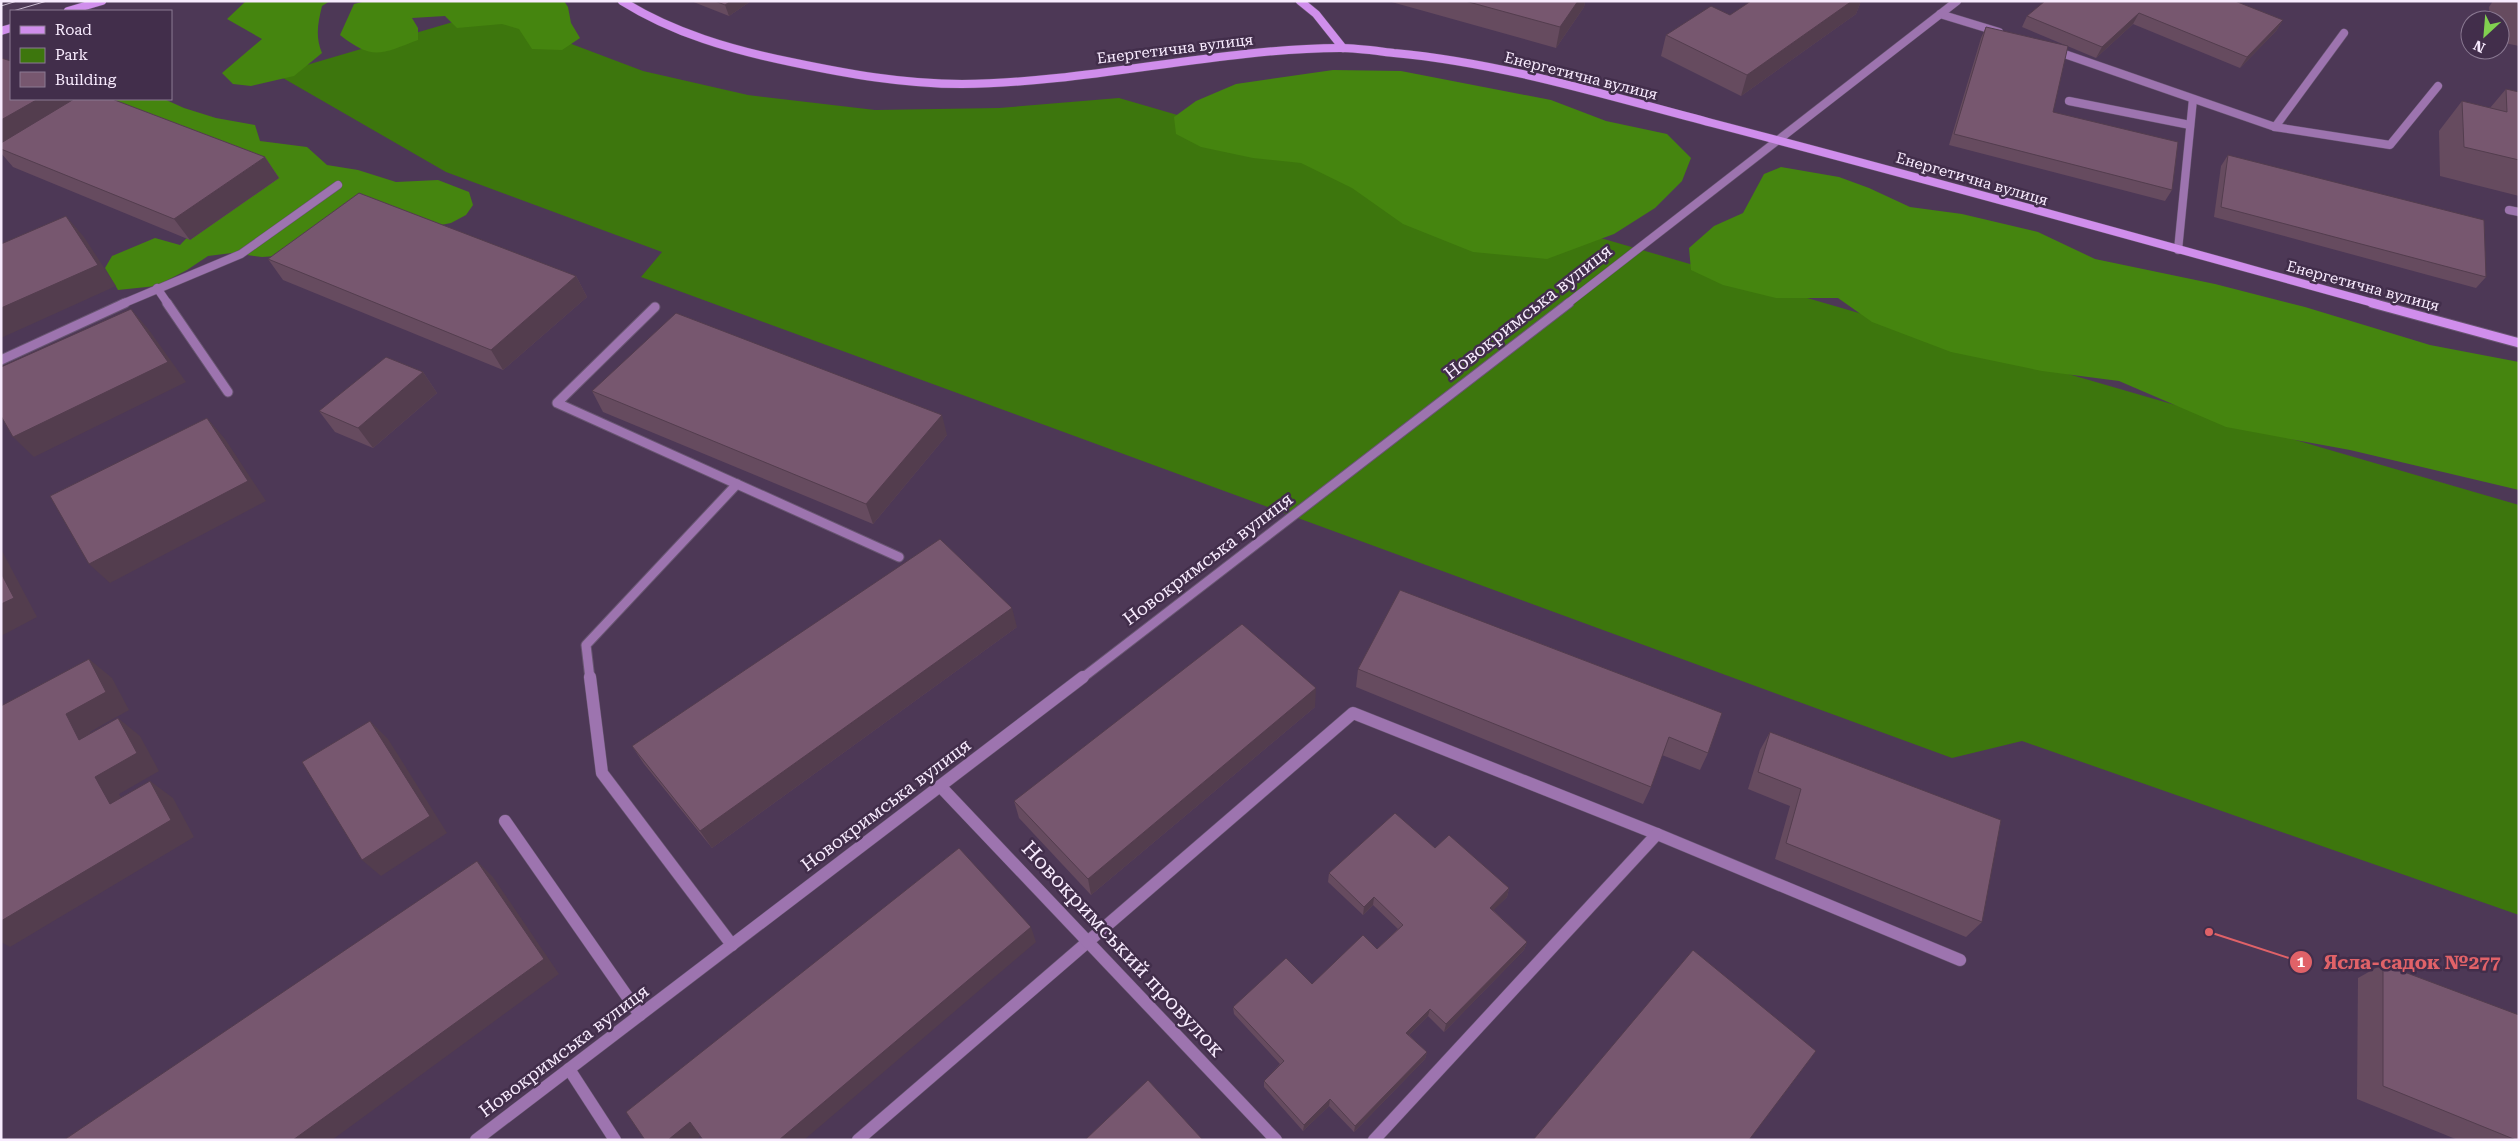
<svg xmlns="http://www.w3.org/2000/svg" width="2520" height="1141" viewBox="0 0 2520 1141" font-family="'Roboto Serif',serif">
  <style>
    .green { fill: #3d760d }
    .forest { fill: #45850f }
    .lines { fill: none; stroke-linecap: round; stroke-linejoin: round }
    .lane-far2-casing { stroke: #685571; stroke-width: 9 }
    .lane-far1-casing { stroke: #685571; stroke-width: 11 }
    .lane-casing { stroke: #685571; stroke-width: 13 }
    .street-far2-casing { stroke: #685571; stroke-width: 9 }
    .street-far1-casing { stroke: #685571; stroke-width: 11 }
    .street-casing { stroke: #685571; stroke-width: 13 }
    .secondary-far1-casing { stroke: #685571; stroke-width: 9 }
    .secondary-casing { stroke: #685571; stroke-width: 11 }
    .lane-far2 { stroke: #9d74af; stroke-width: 8 }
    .lane-far1 { stroke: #9d74af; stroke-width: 9 }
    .lane { stroke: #9d74af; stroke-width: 12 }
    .street-far2 { stroke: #9d74af; stroke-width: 8 }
    .street-far1 { stroke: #9d74af; stroke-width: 9 }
    .street { stroke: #9d74af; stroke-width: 12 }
    .secondary-far1 { stroke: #d08eec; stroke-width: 8 }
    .secondary { stroke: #d08eec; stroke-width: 9 }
    .tram { stroke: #c9bad0; stroke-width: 1 }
    .wall { fill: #664b5f }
    .shaded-wall { fill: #533d4e }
    .building { fill: #77576f; stroke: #533d4e }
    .labels { text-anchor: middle; stroke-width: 5; stroke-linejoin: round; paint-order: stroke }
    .far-street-label { font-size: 15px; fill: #f8ebfe; stroke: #422e4b }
    .street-label { font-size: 18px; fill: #f8ebfe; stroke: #422e4b }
    .near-street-label { font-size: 21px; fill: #f8ebfe; stroke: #422e4b }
    .leader { fill: none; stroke: #e06268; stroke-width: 2 }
    .callout-dot { fill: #e06268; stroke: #422e4b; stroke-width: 2 }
    .mark-label { font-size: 15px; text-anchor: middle; font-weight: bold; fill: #fff }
    .callout-label { font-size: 19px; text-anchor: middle; font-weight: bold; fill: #e06268; stroke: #422e4b; stroke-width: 5; stroke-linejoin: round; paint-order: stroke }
  </style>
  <rect width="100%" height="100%" fill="#4d3856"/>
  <polygon class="green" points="518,3 561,40 643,71 748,95 875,110 999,108 1119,98 2519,505 2519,915 2022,741 1952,758 641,277 662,252 446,172 276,74"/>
  <g class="forest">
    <path d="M246 1H330L322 6C318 23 315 36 322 53L294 76 251 86 233 84 222 73 262 39 227 19Z"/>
    <path d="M366 1H564L568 7 571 23 580 38 562 50 532 49 519 29 502 24 457 28 445 16 412 18 418 28V40C381 54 373 61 340 35L354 4Z"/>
    <polygon points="1333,70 1401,71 1551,100 1606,121 1667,134 1691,158 1682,181 1655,208 1614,234 1547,259 1473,252 1403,224 1352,188 1301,163 1253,158 1201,147 1176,134 1174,117 1196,101 1236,84"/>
    <polygon points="70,99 164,99 184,108 216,118 255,125 260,141 307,147 327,165 358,170 396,182 438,180 469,192 473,205 466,215 451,223 290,255 262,257 232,253 208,256 187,270 156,286 118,290 105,268 112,256 155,238 180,245 202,222"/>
    <polygon points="1781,167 1839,177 1869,188 1910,207 1962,214 2038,232 2095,259 2215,284 2305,307 2430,345 2519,362 2519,490 2350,450 2226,427 2119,381 2042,371 1951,352 1872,322 1838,298 1776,298 1723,285 1691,270 1689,248 1714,226 1743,213 1764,174"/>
  </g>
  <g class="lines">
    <defs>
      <g id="lane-far2">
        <polyline points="1940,14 1999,32"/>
        <polyline points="2053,50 2275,127 2344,33"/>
        <polyline points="2069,101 2190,125"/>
        <polyline points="2275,127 2390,145 2438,86"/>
        <polyline points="2509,210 2519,212"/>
        <polyline points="2178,250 2193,99"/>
        <polyline points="157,288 168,304"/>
        <polyline points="122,304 241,254 338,185"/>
      </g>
      <g id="lane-far1">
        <polyline points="167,303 228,392"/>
        <polyline points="655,307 557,403 899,557"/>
        <polyline points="1,360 125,303"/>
        <polyline points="590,679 586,645 737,484"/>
      </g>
      <g id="lane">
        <polyline points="590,677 602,773 732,945"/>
        <polyline points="505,821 640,1015"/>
        <polyline points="569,1069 615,1140"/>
        <polyline points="858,1140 1353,713 1657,834 1960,960"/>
        <polyline points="1374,1140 1657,834"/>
      </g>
      <polyline id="street-far2" points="1567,304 1957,1"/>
      <polyline id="street-far1" points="1081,679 1569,303"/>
      <g id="street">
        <polyline points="940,786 1276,1140"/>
        <polyline points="476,1140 1083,677"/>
      </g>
      <g id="secondary-far1">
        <path d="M622 1C673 33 732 50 791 62 848 74 904 84 962 84 1089 83 1213 49 1340 48 1358 48 1377 51 1394 53 1503 63 1608 96 1712 123 1935 181 2156 243 2377 304"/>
        <polyline points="1300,1 1316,14 1343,48"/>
        <polyline points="68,11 102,1"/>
        <polyline points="1,31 11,28"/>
      </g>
      <polyline id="secondary" points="2372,303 2519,343"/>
    </defs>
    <use href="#lane-far2" class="lane-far2-casing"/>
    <use href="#lane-far1" class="lane-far1-casing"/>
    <use href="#lane" class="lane-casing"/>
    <use href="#street-far2" class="street-far2-casing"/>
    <use href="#street-far1" class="street-far1-casing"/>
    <use href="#street" class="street-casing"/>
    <use href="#secondary-far1" class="secondary-far1-casing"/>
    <use href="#secondary" class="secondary-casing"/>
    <use href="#lane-far2" class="lane-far2"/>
    <use href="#lane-far1" class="lane-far1"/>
    <use href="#lane" class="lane"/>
    <use href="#street-far2" class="street-far2"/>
    <use href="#street-far1" class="street-far1"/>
    <use href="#street" class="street"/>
    <use href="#secondary-far1" class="secondary-far1"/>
    <use href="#secondary" class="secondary"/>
    <g class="tram">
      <polyline points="1,6 17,1"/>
      <polyline points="13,11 47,1"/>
    </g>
  </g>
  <g class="wall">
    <polygon points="691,1 751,1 729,16"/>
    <polygon points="1388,1 1585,1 1584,7 1556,48"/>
    <polygon points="1751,1 1861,1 1856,14 1741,96 1661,56 1666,35 1730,15"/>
    <polygon points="2045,1 2283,20 2276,31 2240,68 2133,24 2096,58 2022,27 2027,16"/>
    <polygon points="2493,1 2519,1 2519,46 2500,42 2500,20 2490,20 2489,7"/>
    <polygon points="1986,27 2053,112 2172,190 2165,201 1949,145 1981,38"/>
    <polygon points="1,58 11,99 265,157 279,178 190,240 13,167 1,153"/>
    <polygon points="2506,89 2519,92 2519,196 2440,176 2439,131 2462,101 2490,108"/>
    <polygon points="2228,155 2486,277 2476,288 2214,217 2221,166"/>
    <polygon points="268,259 576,276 587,297 503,370 283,280"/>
    <polygon points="423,372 437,393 373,448 335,432 319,411"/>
    <polygon points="592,391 947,435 873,524 603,412"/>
    <polygon points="1400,590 1708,753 1700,770 1662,755 1651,787 1643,804 1356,687 1358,669"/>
    <polygon points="1017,627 712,848 644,764 632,746"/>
    <polygon points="1315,707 1091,895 1019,818 1014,801"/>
    <polygon points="1770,732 1982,922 1966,937 1775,859 1790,806 1748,789 1760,750"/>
    <polygon points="1435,848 1509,888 1507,897 1493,910 1527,942 1524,950 1444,1032 1428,1016 1409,1035 1427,1052 1425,1059 1354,1132 1329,1106 1303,1131 1264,1087 1264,1081 1280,1064 1234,1014 1233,1007 1312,984 1377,949 1398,929 1373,905 1363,915 1328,882 1329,873"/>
    <polygon points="2383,964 2519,1140 2458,1140 2357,1099 2358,978"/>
  </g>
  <g class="shaded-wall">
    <polygon points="731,1 751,1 729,16 725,5"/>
    <polygon points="1578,1 1585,1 1584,7 1556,48 1560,27"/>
    <polygon points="1852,1 1861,1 1856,14 1741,96 1747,75"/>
    <polygon points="2139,13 2133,24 2096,58 2102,47"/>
    <polygon points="2283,20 2276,31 2240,68 2247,57"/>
    <polygon points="38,99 79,99 1,149 1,120"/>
    <polygon points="265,157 279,178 190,240 174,219"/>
    <polygon points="66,216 84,237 116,286 1,338 1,308"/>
    <polygon points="576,276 587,297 503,370 491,350"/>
    <polygon points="131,309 149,330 186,382 34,457 13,437"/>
    <polygon points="423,372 437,393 373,448 358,428"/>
    <polygon points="942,415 947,435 873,524 866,504"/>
    <polygon points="207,418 225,439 266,501 110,583 89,564"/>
    <polygon points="1,549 37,617 1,636"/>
    <polygon points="1012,608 1017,627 712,848 700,831"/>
    <polygon points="89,659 112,678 129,710 90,732 103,757 79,740 66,714"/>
    <polygon points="1316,688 1315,707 1091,895 1088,879"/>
    <polygon points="118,718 140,736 159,771 119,794 133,821 110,804 95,777"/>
    <polygon points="370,721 388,739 447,833 381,876 362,860"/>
    <polygon points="150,781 173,798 194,837 10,947 1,942 1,921"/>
    <polygon points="477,861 493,877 559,974 332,1140 293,1140"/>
    <polygon points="1509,888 1507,897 1488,916 1490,908"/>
    <polygon points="1374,897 1373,905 1363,915 1364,907"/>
    <polygon points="1031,927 1036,942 804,1140 779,1140"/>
    <polygon points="1527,942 1524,950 1444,1032 1446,1024"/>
    <polygon points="1430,1009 1428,1016 1404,1040 1406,1033"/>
    <polygon points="1427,1052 1425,1059 1354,1132 1355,1126"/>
    <polygon points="1330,1099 1329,1106 1303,1131 1304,1125"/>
    <polygon points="690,1122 703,1134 696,1140 668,1140"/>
  </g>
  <g class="building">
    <polygon points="715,1 731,1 725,5"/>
    <polygon points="1465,1 1578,1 1560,27"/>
    <polygon points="1751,1 1852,1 1747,75 1666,35 1711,6 1730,15"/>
    <polygon points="2045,1 2235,1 2283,20 2247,57 2139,13 2102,47 2027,16"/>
    <polygon points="1986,27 2068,46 2053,112 2178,142 2172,190 1954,134"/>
    <polygon points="1,58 11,61 11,99 38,99 1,120"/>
    <polygon points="2506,89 2519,92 2519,160 2464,147 2462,101 2507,112"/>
    <polygon points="74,99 112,99 265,157 174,219 1,149 1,143"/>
    <polygon points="2228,155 2484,220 2486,277 2221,207"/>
    <polygon points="359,193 576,276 491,350 268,259"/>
    <polygon points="66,216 98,265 1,308 1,244"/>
    <polygon points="131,309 168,362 13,437 1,416 1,367"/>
    <polygon points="676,313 942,415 866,504 592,391"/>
    <polygon points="386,357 423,372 358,428 319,411"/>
    <polygon points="207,418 248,481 89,564 50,496"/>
    <polygon points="940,539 1012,608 700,831 632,746"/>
    <polygon points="1,573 14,598 1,604"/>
    <polygon points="1400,590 1722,713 1708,753 1669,737 1651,787 1358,669"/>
    <polygon points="1242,624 1316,688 1088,879 1014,801"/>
    <polygon points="89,659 106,692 66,714 79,740 118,718 137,753 95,777 110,804 150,781 171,820 1,921 1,706"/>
    <polygon points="370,721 430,816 362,860 302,762"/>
    <polygon points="1770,732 2001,820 1982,922 1786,843 1801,789 1758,772"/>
    <polygon points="1395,813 1435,848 1449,835 1509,888 1490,908 1527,942 1446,1024 1430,1009 1406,1033 1427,1052 1355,1126 1330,1099 1304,1125 1264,1081 1284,1061 1233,1007 1286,958 1312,984 1363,935 1377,949 1403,925 1374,897 1364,907 1329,873"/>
    <polygon points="959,848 1031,927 779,1140 703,1140 690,1122 668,1140 645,1140 626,1112"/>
    <polygon points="477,861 544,959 293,1140 64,1140"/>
    <polygon points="1693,950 1816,1051 1749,1140 1533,1140"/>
    <polygon points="2383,964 2519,1015 2519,1140 2516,1140 2383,1086"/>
    <polygon points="1148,1080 1203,1140 1085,1140"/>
  </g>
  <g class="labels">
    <g class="far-street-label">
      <text transform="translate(1175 49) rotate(-7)" y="5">Енергетична вулиця</text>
      <text transform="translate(1581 76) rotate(14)" y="5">Енергетична вулиця</text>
      <text transform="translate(1972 179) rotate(16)" y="5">Енергетична вулиця</text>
      <text transform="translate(2363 286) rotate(15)" y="5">Енергетична вулиця</text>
    </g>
    <g class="street-label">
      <text transform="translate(1528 312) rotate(-38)" y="6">Новокримська вулиця</text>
      <text transform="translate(1208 559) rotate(-37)" y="6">Новокримська вулиця</text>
      <text transform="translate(886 805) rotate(-37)" y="6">Новокримська вулиця</text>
      <text transform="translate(564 1051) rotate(-37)" y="6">Новокримська вулиця</text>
    </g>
    <g class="near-street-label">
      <text transform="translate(1123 949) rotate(47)" y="7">Новокримський провулок</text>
    </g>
  </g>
  <path class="leader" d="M2209 932L2301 962"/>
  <g class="callout-dot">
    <circle cx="2209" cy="932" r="5"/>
    <circle cx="2301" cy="962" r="12"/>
  </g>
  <g class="mark-label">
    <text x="2301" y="967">1</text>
  </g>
  <g class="callout-label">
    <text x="2412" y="969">Ясла-садок №277</text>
  </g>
  <rect width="2520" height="1141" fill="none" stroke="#f8ebfe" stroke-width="5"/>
  <rect x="10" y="10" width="162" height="90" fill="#422e4b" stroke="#8b7a93"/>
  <rect x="20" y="26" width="25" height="8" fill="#d08eec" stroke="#8b7a93"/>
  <text x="55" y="35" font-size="15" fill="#f8ebfe">Road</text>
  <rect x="20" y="48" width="25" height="15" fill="#3d760d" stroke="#8b7a93"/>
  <text x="55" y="60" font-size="15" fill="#f8ebfe">Park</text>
  <rect x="20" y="72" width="25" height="15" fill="#77576f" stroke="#8b7a93"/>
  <text x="55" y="85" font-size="15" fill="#f8ebfe">Building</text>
  <g transform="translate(2485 35) rotate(206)"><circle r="24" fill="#422e4b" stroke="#8b7a93"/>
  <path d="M0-4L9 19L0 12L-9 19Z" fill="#81d050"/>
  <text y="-8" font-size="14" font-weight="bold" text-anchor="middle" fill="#f8ebfe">N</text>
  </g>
</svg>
